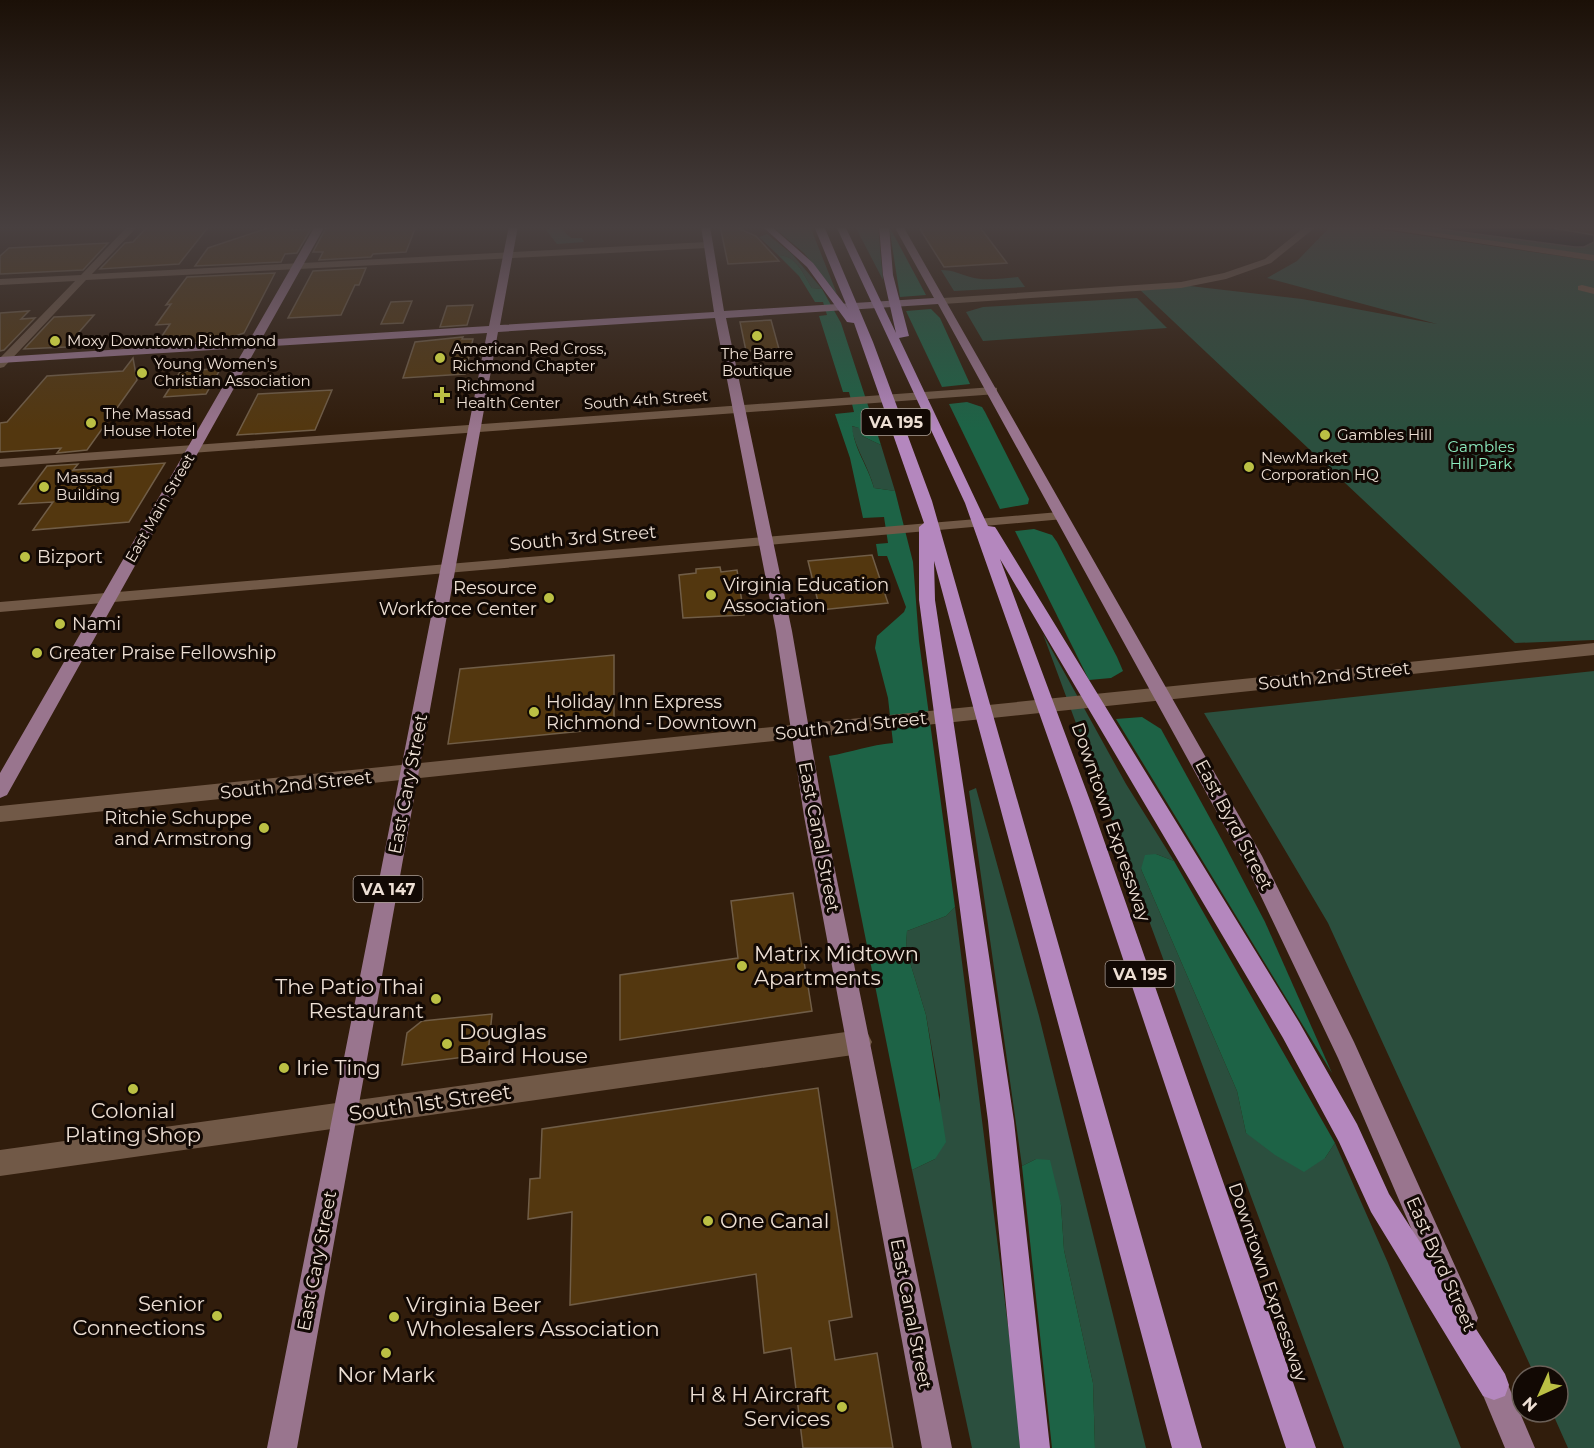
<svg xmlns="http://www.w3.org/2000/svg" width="1594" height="1448" viewBox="0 0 1594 1448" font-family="Montserrat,sans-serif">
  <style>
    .green { fill: #2b4f3e }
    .forest { fill: #1d6346 }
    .water { fill: #000b0f; stroke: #474b4a; stroke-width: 1.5 }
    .building { fill: #53370f; stroke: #705d47; stroke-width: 1.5 }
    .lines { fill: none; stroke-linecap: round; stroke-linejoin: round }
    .minor { fill: #715947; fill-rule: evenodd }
    .major { fill: #99758e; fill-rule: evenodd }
    .highway { fill: #b487be; fill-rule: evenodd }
    .poi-dot { fill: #bbc044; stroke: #120904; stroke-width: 2 }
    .labels { text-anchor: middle; stroke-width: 6; stroke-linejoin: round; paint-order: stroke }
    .far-poi-label { font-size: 15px; fill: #eddfd4; stroke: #120904; text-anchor: start }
    .far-street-label { font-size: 15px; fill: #eddfd4; stroke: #120904 }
    .far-park-label { font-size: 15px; fill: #8deec0; stroke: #120904 }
    .shield { fill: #120904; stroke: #ab9f96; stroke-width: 1.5 }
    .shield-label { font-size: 16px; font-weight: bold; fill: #eddfd4 }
    .street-label { font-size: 18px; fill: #eddfd4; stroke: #120904 }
    .poi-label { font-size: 18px; fill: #eddfd4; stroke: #120904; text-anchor: start }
    .near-poi-label { font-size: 21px; fill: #eddfd4; stroke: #120904; text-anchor: start }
    .near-street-label { font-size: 21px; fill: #eddfd4; stroke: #120904 }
  </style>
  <rect width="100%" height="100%" fill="#311d0c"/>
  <g class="green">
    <polygon points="558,226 571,238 582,238 584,242 557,244 546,230"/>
    <polygon points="772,226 810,226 837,294 804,253"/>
    <polygon points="855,226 878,226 883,280"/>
    <polygon points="1331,226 1356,226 1594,261 1594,640 1515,643 1138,288 1181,285 1302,299 1437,324 1267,278 1297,261"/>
    <polygon points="1384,226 1417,226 1575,247 1584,247 1594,242 1594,258"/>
    <path d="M767 234 792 254 822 289 812 288C802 272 797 256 778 255L759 237Z"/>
    <path d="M941 270C955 270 961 275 974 278 988 281 1004 278 1018 277L1025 287 954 291Z"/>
    <polygon points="1137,298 1167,328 983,341 966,312 983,307"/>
    <path d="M851 426 860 428 862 436 881 445 895 491 874 488C868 465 856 451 851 426Z"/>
    <polygon points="1043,634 1126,784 1174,861 1156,854 1141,869 1237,1091 1246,1133 1325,1158 1335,1143 1388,1263 1461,1448 1344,1448"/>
    <polygon points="1594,671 1594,1448 1568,1448 1552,1412 1558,1412 1558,1376 1535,1376 1328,923 1204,713"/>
    <polygon points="976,788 1039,1016 1146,1448 1095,1448 1093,1383 1064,1250 1061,1205 1036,1159 1022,1166 969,791"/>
    <polygon points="955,907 1018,1405 1020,1448 972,1448 912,1170 935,1159 940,1095 926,1015 906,949 907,931 946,916"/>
  </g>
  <g class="forest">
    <polygon points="889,226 926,295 900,297"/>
    <path d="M778 255C797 256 802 272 812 288L822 289 841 323 881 445 862 436 859 428 852 426C854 449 868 466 874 488L895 491 913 562 919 641 955 907 946 916 907 931 906 949 926 1015 946 1142 935 1159 912 1170 829 756C852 752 870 745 893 743L888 698 875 648 877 636 904 612 906 607 887 556H878L876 544 888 543 884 517 863 518 850 458 835 414 854 412 849 392H843L819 316 827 315 823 302H815L799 276Z"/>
    <polygon points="931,309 940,318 970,384 942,387 906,311"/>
    <polygon points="967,402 982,407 985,412 1029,499 1028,504 1000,509 949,404"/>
    <polygon points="1034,529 1052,535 1057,542 1117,657 1123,671 1111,678 1089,680 1015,531"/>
    <polygon points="1142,717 1161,729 1222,840 1265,922 1332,1073 1116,719"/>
    <polygon points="1156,854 1174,861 1335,1143 1325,1158 1304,1172 1275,1155 1246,1133 1237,1091 1141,869 1145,855"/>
    <polygon points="1036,1159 1050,1160 1061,1205 1064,1250 1093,1383 1095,1448 1052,1448 1022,1166"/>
  </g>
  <polygon class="water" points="1417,226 1541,226 1594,235 1594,242 1584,247 1575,247"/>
  <g class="building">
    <polygon points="148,226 209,226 179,264 100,269 125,243 133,242"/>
    <polygon points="274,226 294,226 291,230 311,229 297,253 285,254 281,262 195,266 208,248"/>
    <polygon points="338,226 416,226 406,252 373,254 371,257 319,260 323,252 313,252 326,228"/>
    <polygon points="720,226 733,226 756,236 779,261 728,264"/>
    <polygon points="918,226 979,226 1007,263 944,267"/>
    <polygon points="108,243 83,270 0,274 0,256 9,248"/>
    <polygon points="366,268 359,285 355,285 341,315 288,318 313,271"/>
    <polygon points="275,273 244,333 221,341 156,345 170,324 156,325 171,304 166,305 187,277"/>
    <polygon points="412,301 403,323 381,324 391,302"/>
    <polygon points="473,305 467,325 440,327 447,306"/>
    <polygon points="29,311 21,319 35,318 4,350 0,351 0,313"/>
    <polygon points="94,315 66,347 24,349 54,317"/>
    <polygon points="771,320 779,349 746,351 740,322"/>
    <polygon points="463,337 462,339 473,339 465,374 403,378 415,342"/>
    <polygon points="133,358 137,380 87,450 57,453 61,448 0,452 0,423 7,422 47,376 123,371"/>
    <polygon points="221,368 206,394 164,397 180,372"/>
    <polygon points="332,390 315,430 237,435 258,394"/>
    <polygon points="165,463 129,522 33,530 53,502 19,504 47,466 78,464 73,470"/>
    <polygon points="872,555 888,603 820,610 808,561"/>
    <polygon points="720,567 721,572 737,570 744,615 683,618 679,575 696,573 696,569"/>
    <polygon points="614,655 614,728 448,744 460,669"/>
    <polygon points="793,893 812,1011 620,1040 620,975 738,958 731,901"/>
    <polygon points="492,1014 488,1054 402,1065 407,1033 422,1021"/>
    <polygon points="818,1088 852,1317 829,1321 835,1360 877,1353 893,1448 803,1448 791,1348 764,1353 756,1274 570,1305 572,1212 528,1219 530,1179 540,1178 542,1129"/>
  </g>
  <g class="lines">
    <g class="minor">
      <polygon points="128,226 138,226 92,274 707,242 712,245 707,248 86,280 4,367 0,368 0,358 75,281 0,285 0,279 81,275"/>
      <polygon points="1306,226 1317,226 1271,263 1226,279 1181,288 943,304 938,301 943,298 1181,282 1224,273 1265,259"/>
      <polygon points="1366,226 1389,226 1594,255 1594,261"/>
      <polygon points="1582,285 1594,288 1594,294 1578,290 1578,286"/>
      <polygon points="993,387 997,388 997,394 0,467 0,459"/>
      <polygon points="1059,512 1064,513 1064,519 0,612 0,602"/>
      <polygon points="1594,643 1594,655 0,822 0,806"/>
      <polygon points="860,1030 868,1034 872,1042 868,1050 860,1054 0,1176 0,1150"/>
    </g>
    <g class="major">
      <polygon points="315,226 325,226 261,340 489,326 509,226 518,226 500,325 714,312 701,226 710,226 724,311 934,298 894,226 903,226 1262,856 1354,1042 1474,1308 1478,1318 1474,1328 1464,1332 1454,1328 1338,1058 1247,867 938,304 726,318 792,631 824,816 952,1448 922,1448 804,816 776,631 715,318 498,332 297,1448 267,1448 487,333 257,347 7,795 0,798 0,773 245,348 0,363 0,357 249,341"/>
      <polygon points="1490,1361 1500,1366 1535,1448 1505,1448 1475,1376 1480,1366"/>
    </g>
    <g class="highway">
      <polygon points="762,226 771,226 813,263 848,309 814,226 824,226 873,342 932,501 1202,1448 1172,1448 934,561 935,600 1014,1121 1050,1448 1020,1448 988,1121 919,600 919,527 924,523 854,323 847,322 807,267"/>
      <polygon points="836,226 845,226 896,333 883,275 879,226 889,226 893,275 909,336 899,338 988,526 995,527 997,530 1299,1022 1357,1124 1389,1194 1505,1374 1509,1385 1505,1396 1494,1400 1483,1396 1371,1212 1339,1142 1283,1038 1000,559 1092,806 1316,1448 1286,1448 1072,806 965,503"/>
    </g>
  </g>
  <linearGradient id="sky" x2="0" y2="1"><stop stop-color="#1b1007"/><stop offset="0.53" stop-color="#484040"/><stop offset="1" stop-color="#484040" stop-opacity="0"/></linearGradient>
  <rect width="1594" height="429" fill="url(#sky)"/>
  <g class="poi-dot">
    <circle cx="757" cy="336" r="6"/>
    <circle cx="55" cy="341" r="6"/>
    <circle cx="440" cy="358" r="6"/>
    <circle cx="142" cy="373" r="6"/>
    <path d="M439 386h6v6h6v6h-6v6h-6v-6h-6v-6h6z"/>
    <circle cx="91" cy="423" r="6"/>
    <circle cx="1325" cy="435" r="6"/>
    <circle cx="1249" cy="467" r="6"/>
    <circle cx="44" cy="487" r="6"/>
    <circle cx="25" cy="557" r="6"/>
    <circle cx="711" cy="595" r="6"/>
    <circle cx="549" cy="598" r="6"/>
    <circle cx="60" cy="624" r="6"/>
    <circle cx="37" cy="653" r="6"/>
    <circle cx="534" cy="712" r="6"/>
    <circle cx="264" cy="828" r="6"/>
    <circle cx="742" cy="966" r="6"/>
    <circle cx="436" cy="999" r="6"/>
    <circle cx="447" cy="1044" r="6"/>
    <circle cx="284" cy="1068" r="6"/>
    <circle cx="133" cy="1089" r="6"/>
    <circle cx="708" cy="1221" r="6"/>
    <circle cx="217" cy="1316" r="6"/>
    <circle cx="394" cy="1317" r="6"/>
    <circle cx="386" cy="1353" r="6"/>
    <circle cx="842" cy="1407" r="6"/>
  </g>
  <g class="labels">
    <g class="far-poi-label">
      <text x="67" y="346">Moxy Downtown Richmond</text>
      <text x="452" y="354">American Red Cross,<tspan x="452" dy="17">Richmond Chapter</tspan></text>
      <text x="757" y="359" text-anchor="middle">The Barre<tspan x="757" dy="17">Boutique</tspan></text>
      <text x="154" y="369">Young Women's<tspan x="154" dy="17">Christian Association</tspan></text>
      <text x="456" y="391">Richmond<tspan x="456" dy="17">Health Center</tspan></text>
      <text x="103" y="419">The Massad<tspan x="103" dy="17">House Hotel</tspan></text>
      <text x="1337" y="440">Gambles Hill</text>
      <text x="1261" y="463">NewMarket<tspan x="1261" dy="17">Corporation HQ</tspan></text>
      <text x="56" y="483">Massad<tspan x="56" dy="17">Building</tspan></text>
    </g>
    <g class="far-street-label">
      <text transform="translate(646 400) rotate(-4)" y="5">South 4th Street</text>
      <text transform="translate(160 508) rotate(-60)" y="5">East Main Street</text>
    </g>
    <g class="far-park-label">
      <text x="1481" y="452">Gambles<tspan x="1481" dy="17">Hill Park</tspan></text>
    </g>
    <g class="shield">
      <rect x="861.5" y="409" width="69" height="26" rx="4.5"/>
      <rect x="353.5" y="876" width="69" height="26" rx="4.5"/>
      <rect x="1105.5" y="961" width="69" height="26" rx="4.5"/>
    </g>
    <g class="shield-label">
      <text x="896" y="428">VA 195</text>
      <text x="388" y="895">VA 147</text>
      <text x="1140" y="980">VA 195</text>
    </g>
    <g class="street-label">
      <text transform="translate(583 538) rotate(-5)" y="6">South 3rd Street</text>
      <text transform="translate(1334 676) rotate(-6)" y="6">South 2nd Street</text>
      <text transform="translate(851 726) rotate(-6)" y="6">South 2nd Street</text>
      <text transform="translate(408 784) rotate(-79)" y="6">East Cary Street</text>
      <text transform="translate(296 785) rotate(-6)" y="6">South 2nd Street</text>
      <text transform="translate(1111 822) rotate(71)" y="6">Downtown Expressway</text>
      <text transform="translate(1234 825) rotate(62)" y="6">East Byrd Street</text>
      <text transform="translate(819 837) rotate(79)" y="6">East Canal Street</text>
      <text transform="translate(317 1261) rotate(-79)" y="6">East Cary Street</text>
      <text transform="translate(1441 1264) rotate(66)" y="6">East Byrd Street</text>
      <text transform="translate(1268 1282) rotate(71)" y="6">Downtown Expressway</text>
      <text transform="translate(911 1314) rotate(79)" y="6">East Canal Street</text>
    </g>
    <g class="poi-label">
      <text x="37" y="563">Bizport</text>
      <text x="723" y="591">Virginia Education<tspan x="723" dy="21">Association</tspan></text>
      <text x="537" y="594" text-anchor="end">Resource<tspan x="537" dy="21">Workforce Center</tspan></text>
      <text x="72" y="630">Nami</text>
      <text x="49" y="659">Greater Praise Fellowship</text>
      <text x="546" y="708">Holiday Inn Express<tspan x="546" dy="21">Richmond - Downtown</tspan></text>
      <text x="252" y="824" text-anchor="end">Ritchie Schuppe<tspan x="252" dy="21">and Armstrong</tspan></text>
    </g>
    <g class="near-poi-label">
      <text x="754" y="961">Matrix Midtown<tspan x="754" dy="24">Apartments</tspan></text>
      <text x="424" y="994" text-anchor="end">The Patio Thai<tspan x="424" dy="24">Restaurant</tspan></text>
      <text x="459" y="1039">Douglas<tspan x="459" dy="24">Baird House</tspan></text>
      <text x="296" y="1075">Irie Ting</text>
      <text x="133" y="1118" text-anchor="middle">Colonial<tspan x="133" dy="24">Plating Shop</tspan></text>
      <text x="720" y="1228">One Canal</text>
      <text x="205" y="1311" text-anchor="end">Senior<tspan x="205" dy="24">Connections</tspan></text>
      <text x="406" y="1312">Virginia Beer<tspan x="406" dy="24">Wholesalers Association</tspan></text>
      <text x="386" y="1382" text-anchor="middle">Nor Mark</text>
      <text x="830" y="1402" text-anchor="end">H &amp; H Aircraft<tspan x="830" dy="24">Services</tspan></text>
    </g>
    <g class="near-street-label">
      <text transform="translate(430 1103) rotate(-8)" y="7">South 1st Street</text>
    </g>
  </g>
  <g transform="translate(1540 1394) rotate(225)"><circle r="28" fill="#120904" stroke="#6a5f57" stroke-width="1.5"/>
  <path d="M0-4.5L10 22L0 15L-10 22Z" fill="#bbc044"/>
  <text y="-9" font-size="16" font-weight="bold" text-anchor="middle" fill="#eddfd4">N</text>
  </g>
</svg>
